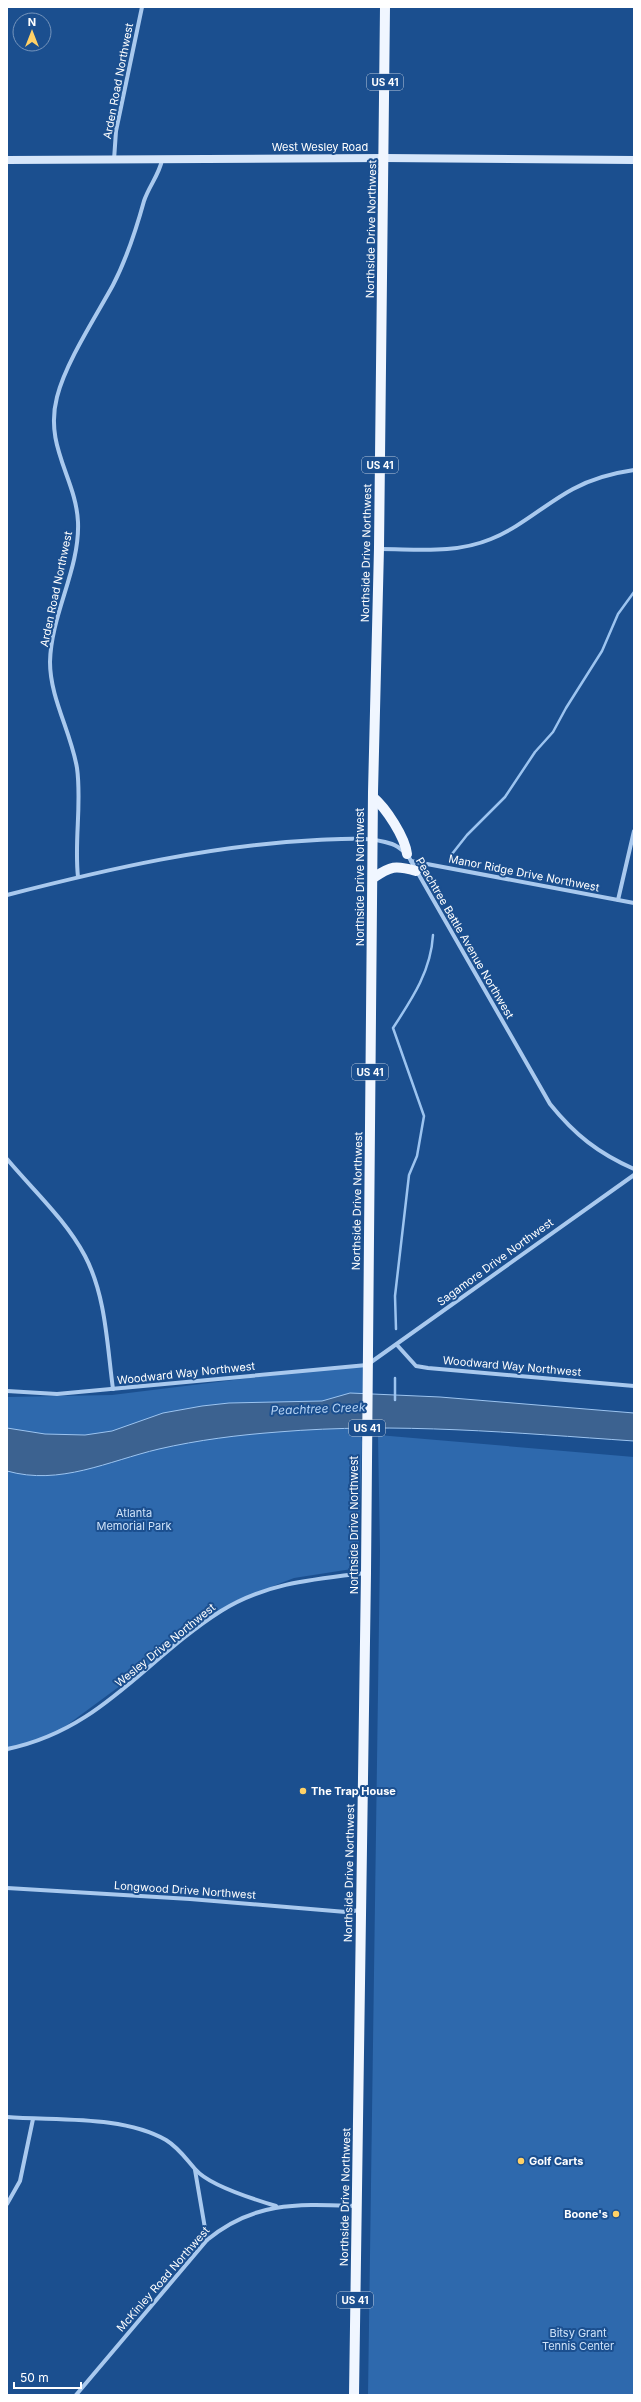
<svg xmlns="http://www.w3.org/2000/svg" width="641" height="2402" viewBox="0 0 641 2402" font-family="Inter,sans-serif">
  <style>
    .green { fill: #2e69ad }
    .water { fill: #3c6290; stroke: #9cc4f0 }
    .lines { fill: none; stroke-linecap: round; stroke-linejoin: round }
    .stream { stroke: #9cc4f0; stroke-width: 2.5 }
    .street { stroke: #a9c9ee; stroke-width: 4 }
    .secondary { stroke: #d6e6fa; stroke-width: 8 }
    .primary { stroke: #f0f6ff; stroke-width: 10 }
    .poi-dot { fill: #ffd166; stroke: #1b4f8f; stroke-width: 1.5 }
    .labels { text-anchor: middle; stroke-width: 4; stroke-linejoin: round; paint-order: stroke }
    .shield { fill: #1b4f8f; stroke: #bbcadd; stroke-width: 1 }
    .shield-label { font-size: 10px; font-weight: bold; fill: #fff }
    .street-label { font-size: 11px; fill: #fff; stroke: #1b4f8f }
    .park-label { font-size: 11px; fill: #cfe3fa; stroke: #1b4f8f }
    .poi-label { font-size: 11px; font-weight: bold; fill: #fff; stroke: #1b4f8f; text-anchor: start }
    .water-label { font-size: 12px; font-style: italic; fill: #b5d3f5; stroke: #1b4f8f }
  </style>
  <rect width="100%" height="100%" fill="#1b4f8f"/>
  <g class="green">
    <polygon points="371,1363 359,1422 362,1442 358,1568 294,1578 235,1601 59,1731 7,1752 7,1397 112,1395"/>
    <polygon points="378,1435 634,1457 634,2395 368,2395 380,1551"/>
  </g>
  <path class="water" d="M350 1393 440 1397 634 1413V1441C516 1433 396 1422 278 1432 238 1435 198 1440 159 1449 108 1461 60 1486 7 1471V1428L45 1434 85 1435 112 1431 163 1413 202 1406 229 1403 322 1401Z"/>
  <g class="lines">
    <g class="stream">
      <polyline points="452,854 467,835 505,797 535,752 553,732 566,708 602,651 618,614 634,592"/>
      <path d="M396 1329 395 1296 409 1175 417 1156 424 1116 393 1028C412 999 431 971 433 935"/>
      <polyline points="395,1400 395,1378"/>
    </g>
    <g class="street">
      <polyline points="114,160 116,131 142,7"/>
      <path d="M380 549C417 549 455 554 491 539 521 527 545 504 573 489 593 478 613 473 634 470"/>
      <polyline points="411,861 634,903"/>
      <path d="M78 877C74 841 82 804 77 768 71 732 50 698 50 662 51 614 80 569 78 522 76 478 44 447 57 397 66 362 95 318 113 285 127 258 136 230 144 201 149 186 159 175 162 160"/>
      <path d="M7 895C108 869 212 845 317 840 340 839 369 836 392 844 398 846 402 850 407 854L550 1104C575 1135 598 1153 634 1169"/>
      <polyline points="618,900 634,831"/>
      <path d="M7 1159C33 1190 66 1220 85 1256 106 1296 107 1345 113 1389"/>
      <polyline points="397,1345 416,1366 428,1368 634,1386"/>
      <polyline points="7,1391 57,1394 367,1365 634,1175"/>
      <path d="M7 1749C101 1730 145 1659 221 1611 265 1583 315 1579 366 1573"/>
      <polyline points="7,1888 190,1899 346,1912 360,1910"/>
      <path d="M7 2117C56 2121 122 2115 166 2140 179 2148 186 2159 196 2170 209 2185 256 2200 276 2206"/>
      <polyline points="195,2170 207,2240"/>
      <polyline points="7,2204 20,2181 33,2119"/>
      <path d="M76 2395 207 2240C254 2201 299 2204 356 2206"/>
    </g>
    <polyline class="secondary" points="7,160 384,158 634,160"/>
    <g class="primary">
      <path d="M373 797C386 808 405 837 407 854"/>
      <path d="M373 878C391 866 395 865 416 871"/>
      <polyline points="354,2395 366,1573 373,792 379,548 385,7"/>
    </g>
  </g>
  <g class="poi-dot">
    <circle cx="303" cy="1791" r="4"/>
    <circle cx="521" cy="2161" r="4"/>
    <circle cx="616" cy="2214" r="4"/>
  </g>
  <g class="labels">
    <g class="shield">
      <rect x="367" y="74" width="36" height="16" rx="3"/>
      <rect x="362" y="457" width="36" height="16" rx="3"/>
      <rect x="352" y="1064" width="36" height="16" rx="3"/>
      <rect x="349" y="1420" width="36" height="16" rx="3"/>
      <rect x="337" y="2292" width="36" height="16" rx="3"/>
    </g>
    <g class="shield-label">
      <text x="385" y="86">US 41</text>
      <text x="380" y="469">US 41</text>
      <text x="370" y="1076">US 41</text>
      <text x="367" y="1432">US 41</text>
      <text x="355" y="2304">US 41</text>
    </g>
    <g class="street-label">
      <text transform="translate(118 81) rotate(-79)" y="4">Arden Road Northwest</text>
      <text x="320" y="151">West Wesley Road</text>
      <text transform="translate(371 229) rotate(-89)" y="4">Northside Drive Northwest</text>
      <text transform="translate(366 553) rotate(-89)" y="4">Northside Drive Northwest</text>
      <text transform="translate(56 589) rotate(-78)" y="4">Arden Road Northwest</text>
      <text transform="translate(524 873) rotate(11)" y="4">Manor Ridge Drive Northwest</text>
      <text transform="translate(360 877) rotate(-90)" y="4">Northside Drive Northwest</text>
      <text transform="translate(465 938) rotate(60)" y="4">Peachtree Battle Avenue Northwest</text>
      <text transform="translate(357 1201) rotate(-89)" y="4">Northside Drive Northwest</text>
      <text transform="translate(495 1262) rotate(-36)" y="4">Sagamore Drive Northwest</text>
      <text transform="translate(512 1366) rotate(5)" y="4">Woodward Way Northwest</text>
      <text transform="translate(186 1373) rotate(-6)" y="4">Woodward Way Northwest</text>
      <text transform="translate(354 1525) rotate(-90)" y="4">Northside Drive Northwest</text>
      <text transform="translate(165 1645) rotate(-39)" y="4">Wesley Drive Northwest</text>
      <text transform="translate(349 1873) rotate(-89)" y="4">Northside Drive Northwest</text>
      <text transform="translate(185 1890) rotate(4)" y="4">Longwood Drive Northwest</text>
      <text transform="translate(345 2197) rotate(-89)" y="4">Northside Drive Northwest</text>
      <text transform="translate(163 2279) rotate(-49)" y="4">McKinley Road Northwest</text>
    </g>
    <g class="park-label">
      <text x="134" y="1517">Atlanta<tspan x="134" dy="13">Memorial Park</tspan></text>
      <text x="578" y="2337">Bitsy Grant<tspan x="578" dy="13">Tennis Center</tspan></text>
    </g>
    <g class="poi-label">
      <text x="311" y="1795">The Trap House</text>
      <text x="529" y="2165">Golf Carts</text>
      <text x="608" y="2218" text-anchor="end">Boone's</text>
    </g>
    <g class="water-label">
      <text transform="translate(318 1409) rotate(-2)" y="4">Peachtree Creek</text>
    </g>
  </g>
  <rect width="641" height="2402" fill="none" stroke="#ffffff" stroke-width="16"/>
  <g transform="translate(32 32)"><circle r="19" fill="#1b4f8f" stroke="#7695bc"/>
  <path d="M0-3L7 15L0 10L-7 15Z" fill="#ffd166"/>
  <text y="-6" font-size="11" font-weight="bold" text-anchor="middle" fill="#ffffff">N</text>
  </g>
  <path d="M14 2382v6h67v-6" fill="none" stroke="#ffffff" stroke-width="2"/>
  <text x="20" y="2382" font-size="12" fill="#ffffff" stroke="#1b4f8f" stroke-width="3" paint-order="stroke">50 m</text>
</svg>
